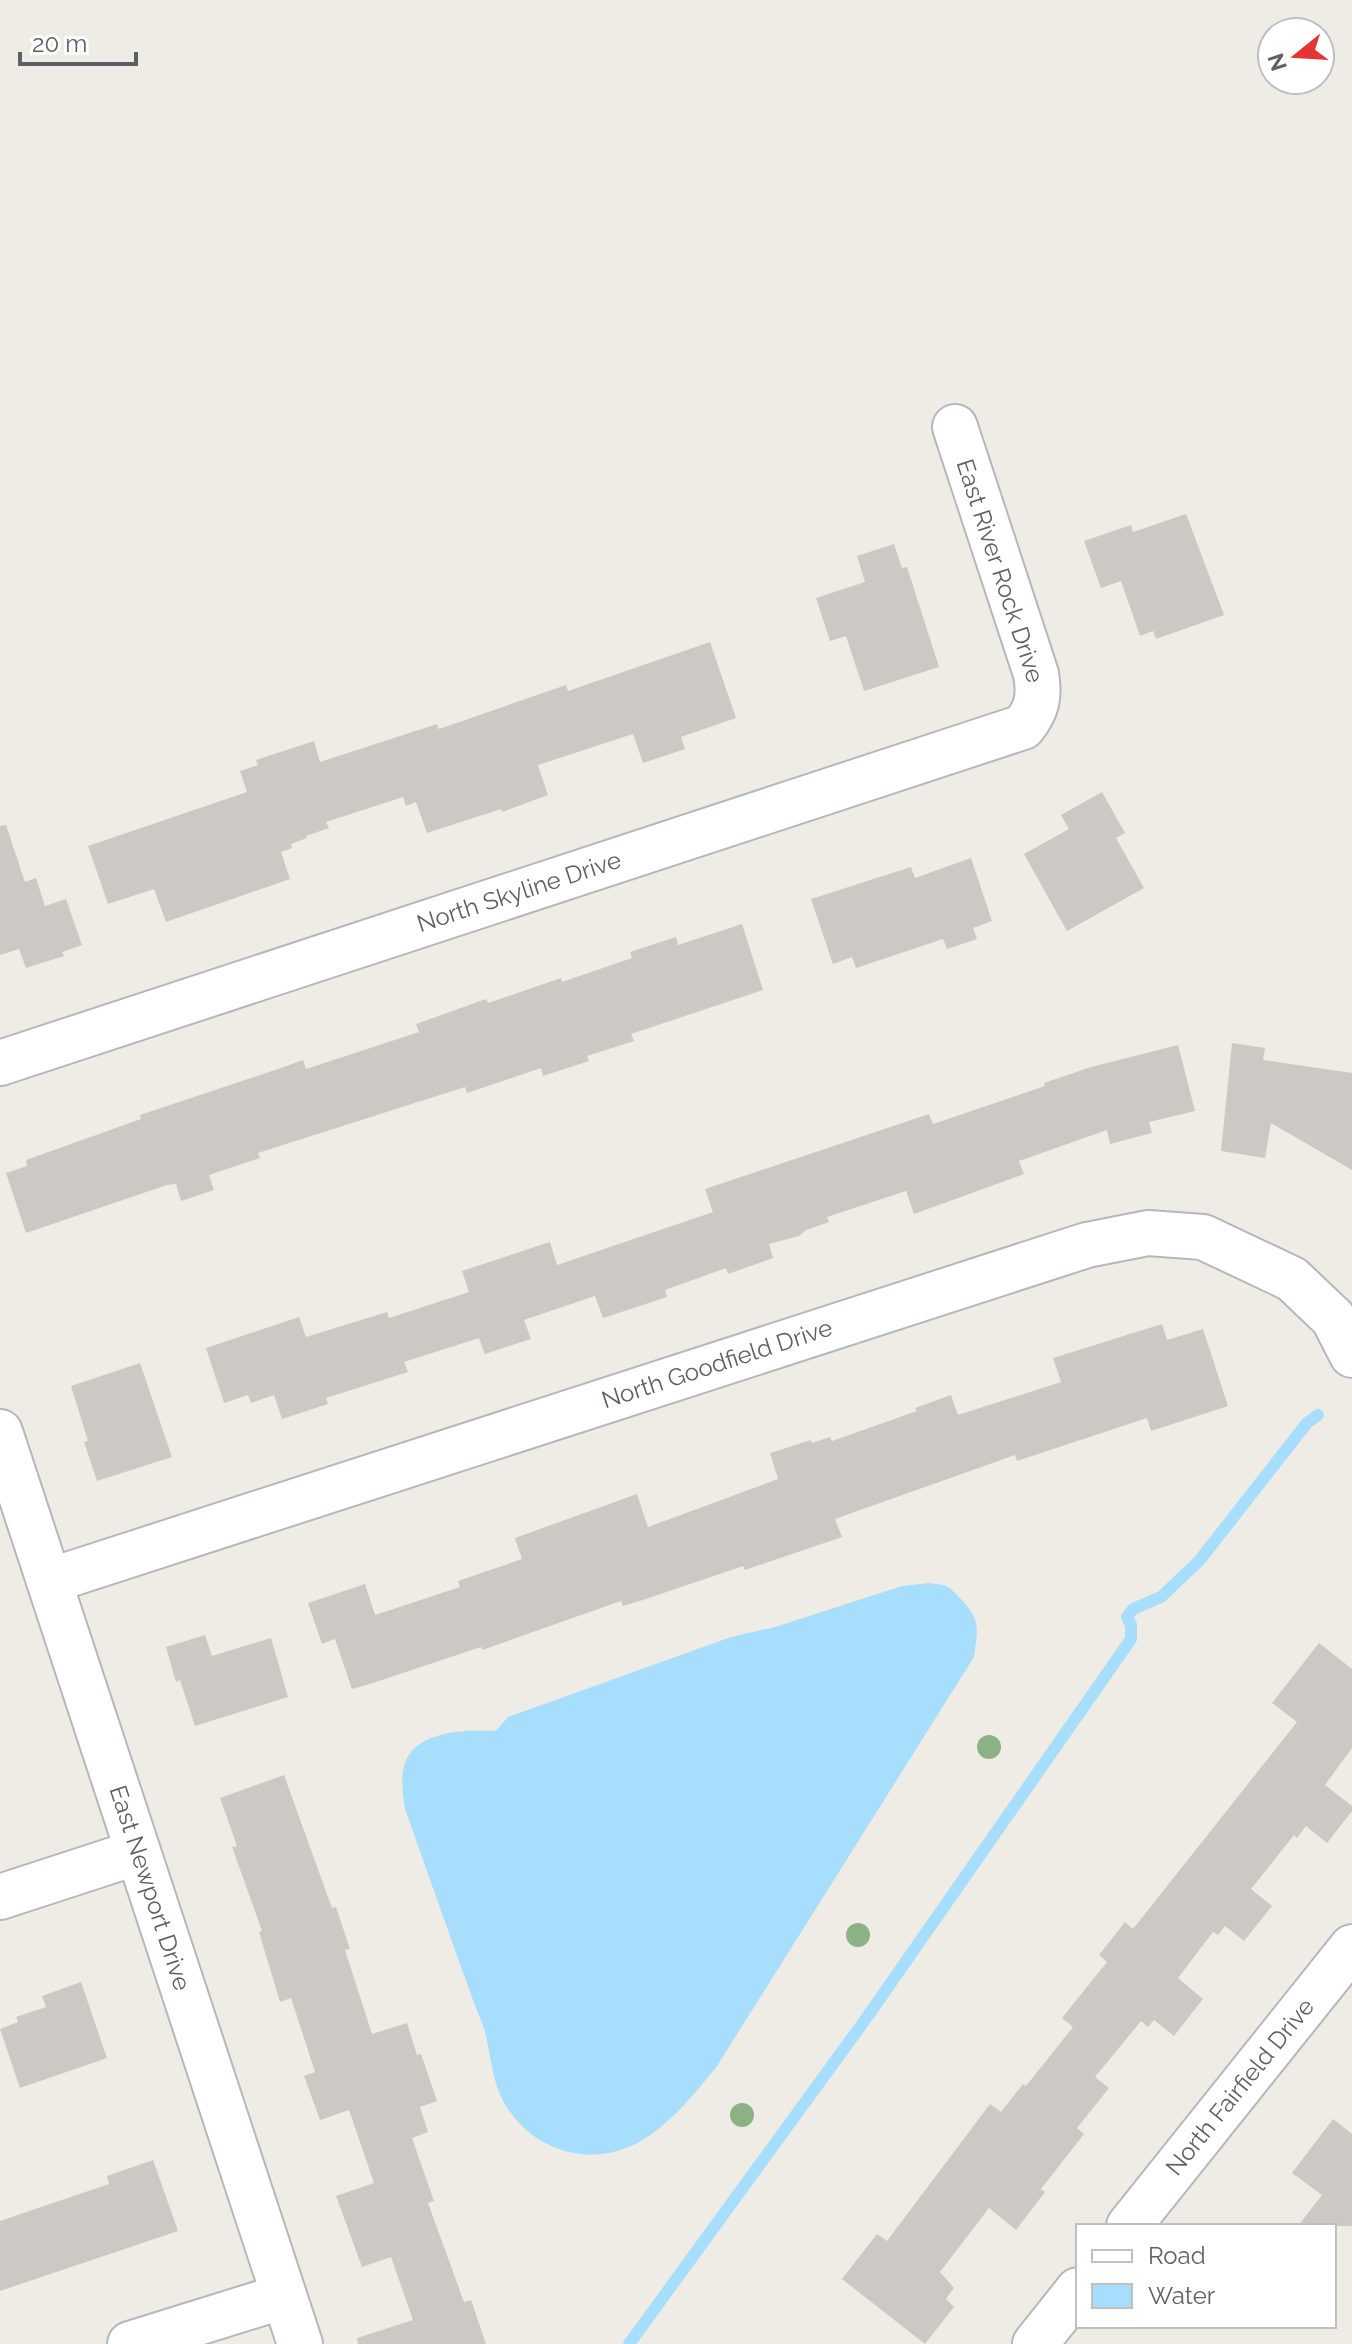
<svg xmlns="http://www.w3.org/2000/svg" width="1352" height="2344" viewBox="0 0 1352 2344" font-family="Raleway,sans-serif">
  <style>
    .water { fill: #a7defd }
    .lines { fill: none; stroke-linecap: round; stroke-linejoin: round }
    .stream { stroke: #a7defd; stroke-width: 12 }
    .building { fill: #ccc9c4 }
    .minor-casing { stroke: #b5b8bb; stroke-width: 48 }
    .minor { stroke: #fff; stroke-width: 44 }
    .tree { fill: #8bb285 }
    .labels { text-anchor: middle; stroke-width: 6; stroke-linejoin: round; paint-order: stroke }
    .street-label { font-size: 24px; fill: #5d6165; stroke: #fff }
  </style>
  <rect width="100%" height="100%" fill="#efece5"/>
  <path class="water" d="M930 1583C949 1586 946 1584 959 1597 981 1620 978 1627 974 1657L717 2066C679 2113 637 2167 569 2152 545 2146 525 2133 510 2112 492 2087 492 2060 485 2032 482 2022 478 2013 474 2003 451 1939 428 1874 405 1809 403 1795 400 1777 405 1763 416 1730 469 1729 496 1731L508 1717 731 1637 775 1627 902 1586Z"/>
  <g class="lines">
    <polyline class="stream" points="629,2344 865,2020 1131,1639 1131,1625 1127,1617 1133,1609 1161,1597 1199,1561 1307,1423 1318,1415"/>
  </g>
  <g class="building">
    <polygon points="1186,514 1224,615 1156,639 1153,631 1140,636 1121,581 1101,588 1084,541 1131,525 1133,532"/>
    <polygon points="894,544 902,568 907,567 939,667 864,691 846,636 830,641 816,598 865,582 857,556"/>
    <polygon points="710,642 736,718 681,737 685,749 643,763 633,734 538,765 548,795 502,812 501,809 427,833 416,802 406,806 403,797 326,822 329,828 306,836 307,838 291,844 292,848 281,852 290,879 166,922 154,889 108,904 88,846 247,792 240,771 258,765 256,760 314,741 320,762 437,724 439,729 566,685 568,691"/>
    <polygon points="1102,792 1125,833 1116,838 1144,888 1067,931 1024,854 1069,829 1061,815"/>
    <polygon points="6,825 25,882 36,878 45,906 66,899 82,945 62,952 64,956 26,968 19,949 0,955 0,826"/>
    <polygon points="971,858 992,921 973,928 977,939 947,949 943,939 856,968 852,957 833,964 811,899 911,867 915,878"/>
    <polygon points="742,924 763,990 631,1034 634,1041 587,1056 589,1061 543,1076 541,1068 467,1093 465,1087 258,1153 260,1158 209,1175 214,1190 181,1201 176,1184 167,1185 26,1233 6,1173 27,1166 26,1160 141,1119 140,1115 281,1068 303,1060 306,1069 419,1032 416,1024 486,999 488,1003 561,978 562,982 632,958 630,952 676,937 678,945"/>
    <polygon points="1232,1043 1265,1048 1263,1060 1352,1073 1352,1170 1271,1123 1265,1158 1221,1151"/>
    <polygon points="1178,1045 1195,1111 1149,1122 1152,1133 1110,1144 1107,1130 1019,1161 1024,1174 914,1214 906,1191 827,1217 829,1222 806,1230 799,1236 769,1244 773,1258 728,1274 726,1268 665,1290 667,1297 603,1318 595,1296 524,1320 531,1339 485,1354 479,1338 404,1362 408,1372 326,1398 328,1404 282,1419 274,1395 251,1403 248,1395 224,1403 206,1348 299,1317 306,1337 387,1312 389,1318 469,1292 462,1271 550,1242 557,1265 713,1212 705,1189 929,1114 933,1124 1045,1086 1044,1083 1091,1067"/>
    <polygon points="1162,1324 1167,1340 1203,1329 1228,1406 1151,1431 1147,1418 1017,1461 1015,1455 835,1519 842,1537 745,1570 743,1566 643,1600 623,1606 621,1601 482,1650 481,1647 373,1683 352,1689 335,1639 322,1644 308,1603 365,1584 375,1615 460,1587 458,1581 522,1559 515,1538 637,1494 648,1527 778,1479 770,1453 811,1440 812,1443 830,1437 832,1441 917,1411 915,1408 951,1395 958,1415 1061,1382 1053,1358"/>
    <polygon points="140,1363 172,1457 97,1481 84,1442 88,1441 71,1386"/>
    <polygon points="205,1635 212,1656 271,1638 288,1697 195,1726 180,1680 176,1682 166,1647"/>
    <polygon points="1319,1643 1352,1669 1352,1748 1325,1785 1352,1806 1352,1811 1327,1843 1306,1826 1297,1838 1294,1835 1251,1889 1272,1906 1244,1941 1225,1926 1218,1935 1213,1932 1178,1978 1203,1999 1174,2036 1154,2020 1148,2027 1141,2021 1095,2077 1109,2088 1077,2128 1084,2134 1041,2189 1045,2192 1016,2230 989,2208 940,2272 954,2288 946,2299 954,2307 925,2344 842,2279 877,2234 887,2241 990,2104 1001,2112 1023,2084 1026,2086 1073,2027 1062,2018 1107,1962 1099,1955 1125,1922 1133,1929 1297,1722 1272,1703"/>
    <polygon points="284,1775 332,1908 336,1907 350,1949 345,1950 372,2034 407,2023 417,2055 421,2054 437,2101 420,2107 428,2132 412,2138 434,2201 428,2203 464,2302 471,2300 486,2344 358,2344 357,2338 413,2320 391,2257 362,2267 336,2196 374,2183 349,2110 320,2120 304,2076 315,2072 291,1998 280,2002 259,1932 262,1931 232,1847 237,1846 220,1798"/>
    <polygon points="81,1982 107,2058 20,2088 0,2029 18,2022 16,2017 46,2007 42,1996"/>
    <polygon points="1333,2119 1352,2134 1352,2226 1298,2226 1322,2195 1292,2173"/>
    <polygon points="153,2160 178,2231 0,2291 0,2221 109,2184 107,2176"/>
  </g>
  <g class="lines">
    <defs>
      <g id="minor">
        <path d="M0 1063 1023 727C1037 710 1040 696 1036 674L955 427"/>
        <polyline points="0,1432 300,2344"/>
        <polyline points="49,1581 1087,1245 1148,1233 1203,1237 1292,1279 1333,1318 1352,1355"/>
        <polyline points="0,1897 138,1852"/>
        <polyline points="1129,2226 1352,1947"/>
        <polyline points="130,2344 284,2296"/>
        <polyline points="1035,2344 1078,2290"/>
      </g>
    </defs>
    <use href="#minor" class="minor-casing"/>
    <use href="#minor" class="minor"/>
  </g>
  <g class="tree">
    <circle cx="989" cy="1747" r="12"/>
    <circle cx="858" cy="1935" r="12"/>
    <circle cx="742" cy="2115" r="12"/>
  </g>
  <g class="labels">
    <g class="street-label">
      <text transform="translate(1000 571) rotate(72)" y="8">East River Rock Drive</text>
      <text transform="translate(519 892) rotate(-18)" y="8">North Skyline Drive</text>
      <text transform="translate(717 1364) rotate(-18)" y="8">North Goodfield Drive</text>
      <text transform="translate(150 1888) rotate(72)" y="8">East Newport Drive</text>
      <text transform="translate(1240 2087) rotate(-51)" y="8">North Fairfield Drive</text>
    </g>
  </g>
  <rect x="1076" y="2224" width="260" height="104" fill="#ffffff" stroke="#bec0c1" stroke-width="2"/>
  <rect x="1092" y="2250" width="40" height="12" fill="#ffffff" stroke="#bec0c1" stroke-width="2"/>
  <text x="1148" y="2264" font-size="24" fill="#5d6165">Road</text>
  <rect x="1092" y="2284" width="40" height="24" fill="#a7defd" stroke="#bec0c1" stroke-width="2"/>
  <text x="1148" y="2304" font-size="24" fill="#5d6165">Water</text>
  <g transform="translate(1296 56) rotate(252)"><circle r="38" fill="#ffffff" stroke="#bec0c1" stroke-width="2"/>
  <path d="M0-6L14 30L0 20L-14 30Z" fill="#e43535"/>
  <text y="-12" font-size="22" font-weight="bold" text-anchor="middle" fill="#5d6165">N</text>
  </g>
  <path d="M20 52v12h116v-12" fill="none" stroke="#5d6165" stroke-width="4"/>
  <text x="32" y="52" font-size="24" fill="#5d6165" stroke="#ffffff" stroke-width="6" paint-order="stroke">20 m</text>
</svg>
